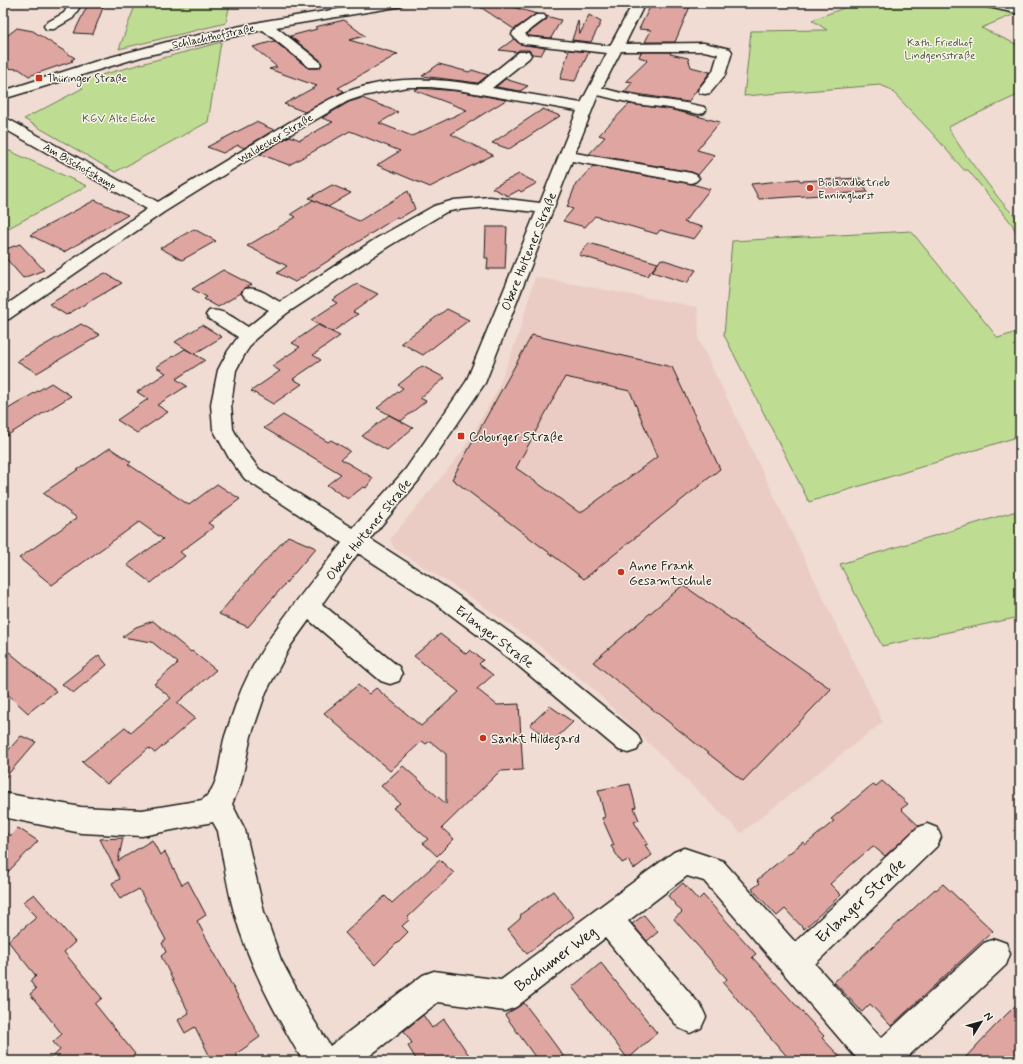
<svg xmlns="http://www.w3.org/2000/svg" width="1023" height="1064" viewBox="0 0 1023 1064" font-family="Mynerve,sans-serif">
  <style>
    .built { fill: #ebccc4 }
    .green { fill: #bfdc93; stroke: #6e7c58 }
    .building { fill: #dfa5a1; stroke: #1c1c1c; fill-rule: evenodd }
    .lines { fill: none; stroke-linecap: round; stroke-linejoin: round }
    .minor-casing { stroke: #1c1c1c; stroke-width: 3 }
    .minor { fill: #f7f3e8; fill-rule: evenodd }
    .poi-dot { fill: #c8321e; stroke: #f7f3e8; stroke-width: 1.5 }
    .labels { text-anchor: middle; stroke-width: 3; stroke-linejoin: round; paint-order: stroke }
    .far-street-label { font-size: 11px; fill: #1c1c1c; stroke: #f7f3e8 }
    .far-park-label { font-size: 11px; fill: #4d5640; stroke: #f7f3e8 }
    .far-poi-label { font-size: 11px; fill: #1c1c1c; stroke: #f7f3e8; text-anchor: start }
    .street-label { font-size: 13px; fill: #1c1c1c; stroke: #f7f3e8 }
    .poi-label { font-size: 13px; fill: #1c1c1c; stroke: #f7f3e8; text-anchor: start }
    .near-street-label { font-size: 16px; fill: #1c1c1c; stroke: #f7f3e8 }
  </style>
  <rect width="100%" height="100%" fill="#f0dcd3"/>
  <filter id="ink" filterUnits="userSpaceOnUse"><feTurbulence type="fractalNoise" baseFrequency=".025" numOctaves="2"/><feDisplacementMap in="SourceGraphic" scale="8" xChannelSelector="R" yChannelSelector="G"/><feConvolveMatrix kernelMatrix="1 2 1 2 8 2 1 2 1" color-interpolation-filters="sRGB"/></filter>
  <g filter="url(#ink)">
    <polygon class="built" points="535,277 698,307 699,340 883,722 741,833 591,687 534,642 469,596 394,548 390,539 462,452 497,391 519,333"/>
    <g class="green">
      <polygon points="136,3 230,3 226,23 119,49"/>
      <path d="M857 3H977L1020 12 981 28 1020 46V94L948 127C959 147 973 165 987 183 997 196 1007 210 1020 220V241L1012 224 968 170H964L932 133 890 89 880 85 744 96 751 31 827 30 812 20Z"/>
      <polygon points="221,42 208,122 115,172 24,119 83,88 76,82"/>
      <polygon points="3,148 87,186 3,231"/>
      <polygon points="911,231 998,338 1020,331 1020,436 809,502 724,335 732,241"/>
      <polygon points="1020,510 1020,617 882,646 840,564"/>
    </g>
    <g class="building">
      <polygon points="474,3 499,3 537,14 514,29"/>
      <polygon points="652,3 691,4 675,42 645,42 651,30 639,29"/>
      <polygon points="104,5 93,34 74,33 87,6"/>
      <polygon points="589,15 601,22 591,42 572,40 578,21 580,34"/>
      <polygon points="546,16 561,20 551,38 529,36 527,34 547,19"/>
      <polygon points="344,20 365,36 349,40 398,54 338,88 344,91 305,112 284,104 317,86 269,69 277,67 253,47 274,41 308,68 319,68 322,65 320,60 290,36 317,29 315,27"/>
      <polygon points="17,28 33,31 75,58 71,60 73,61 29,76 19,69 3,68 3,39"/>
      <polygon points="514,39 520,44 545,48 541,55 532,54 529,50 519,50 516,52 499,50"/>
      <polygon points="569,50 589,52 575,81 560,79"/>
      <polygon points="641,52 671,52 670,54 688,58 691,67 710,72 688,102 624,92 633,82 626,81 648,60 639,57"/>
      <polygon points="439,64 469,72 472,70 488,75 478,83 422,76"/>
      <polygon points="505,79 528,86 520,91 496,87"/>
      <polygon points="418,88 458,91 506,100 451,134 493,155 430,187 377,165 400,151 350,131 289,165 260,154 290,136 300,140 333,122 322,118 349,102 362,98 398,112 379,123 412,136 467,110 414,90"/>
      <polygon points="629,104 669,109 720,122 697,150 715,155 698,175 691,172 589,154 605,137 599,135"/>
      <polygon points="543,109 560,116 509,149 492,143"/>
      <polygon points="256,122 274,130 244,148 238,145 223,153 207,147"/>
      <polygon points="593,166 692,184 710,189 684,222 703,227 694,239 660,230 657,234 595,216 585,227 563,221 573,209 567,207 576,184"/>
      <polygon points="519,174 537,183 521,192 519,190 508,196 492,188"/>
      <polygon points="860,178 868,192 759,199 751,184 799,179 800,181"/>
      <polygon points="332,185 351,193 328,207 309,198"/>
      <polygon points="408,191 415,209 400,218 397,217 295,282 277,273 287,266 247,246 296,217 291,214 313,200 359,221"/>
      <polygon points="95,200 128,215 64,252 30,235"/>
      <polygon points="486,227 507,227 505,269 487,269 488,258 485,258"/>
      <polygon points="194,229 216,241 182,260 160,248"/>
      <polygon points="589,243 620,252 658,263 647,276 579,255"/>
      <polygon points="20,244 44,270 23,278 3,255 3,250"/>
      <polygon points="661,259 696,270 687,283 652,272"/>
      <polygon points="223,270 252,285 244,288 241,293 218,307 204,299 207,297 192,289"/>
      <polygon points="105,273 122,283 66,315 49,304"/>
      <polygon points="357,284 378,294 353,312 358,314 332,332 311,320 337,303 332,300"/>
      <polygon points="447,309 469,320 423,355 401,343"/>
      <polygon points="81,324 100,335 37,373 17,361"/>
      <polygon points="202,325 222,337 194,354 175,342"/>
      <polygon points="318,325 340,336 313,355 321,360 293,379 302,384 273,404 251,391 280,371 272,366 300,347 292,343"/>
      <path d="M532 335 672 367 720 469 584 579 452 479ZM565 377 630 391 657 457 580 513 516 468Z"/>
      <polygon points="185,349 205,360 176,379 187,386 157,405 168,412 137,433 117,420 148,399 137,392 166,373 156,367"/>
      <polygon points="422,366 445,378 420,398 426,401 401,421 377,408 403,388 398,385"/>
      <polygon points="51,383 71,396 3,438 3,412"/>
      <polygon points="283,415 328,442 331,440 350,451 341,459 373,478 366,488 363,487 348,499 327,485 341,474 264,428"/>
      <polygon points="389,415 413,428 387,450 362,436"/>
      <polygon points="110,448 131,462 128,464 189,505 217,484 240,499 208,523 214,527 180,552 185,556 151,583 127,565 163,539 139,522 52,585 19,558 77,518 43,493"/>
      <polygon points="288,536 316,548 248,627 219,614 245,583"/>
      <polygon points="683,585 831,689 743,781 593,662"/>
      <polygon points="153,621 191,652 192,651 216,670 177,703 195,718 155,753 149,748 107,784 82,762 125,727 131,732 171,698 154,684 178,663 152,642 122,637 136,627"/>
      <polygon points="440,634 466,654 470,650 483,660 479,664 493,675 477,689 497,705 519,704 523,770 500,771 442,828 454,839 437,856 423,843 428,839 393,808 400,803 381,786 403,766 446,804 446,754 430,741 426,744 422,741 390,771 324,713 358,685 369,694 376,688 421,726 459,692 414,656"/>
      <polygon points="3,647 56,691 28,713 3,690"/>
      <polygon points="99,655 107,665 73,693 62,684"/>
      <polygon points="550,706 573,722 552,742 530,725"/>
      <polygon points="21,736 36,742 3,780 3,756"/>
      <polygon points="882,781 908,804 901,809 919,826 885,856 873,846 852,864 830,884 841,895 804,929 785,909 777,916 752,889 760,883 757,880 803,842 805,845 834,821 831,819 873,784 876,786"/>
      <polygon points="630,784 636,807 634,808 639,820 634,822 648,844 645,845 652,855 634,869 628,860 622,863 611,846 614,845 602,818 605,817 598,790"/>
      <polygon points="18,828 38,841 3,877 3,831 10,836"/>
      <polygon points="123,838 118,861 152,840 160,855 165,852 182,885 188,881 206,915 197,921 260,1037 236,1054 239,1061 212,1061 195,1027 185,1033 178,1020 189,1013 161,956 166,952 162,943 166,940 139,889 120,899 112,883 120,879 100,839"/>
      <polygon points="440,860 454,873 407,918 409,920 402,926 408,932 375,965 345,933 385,896 392,903"/>
      <polygon points="683,883 698,900 703,895 756,954 752,957 824,1036 822,1038 844,1061 791,1061 723,983 727,979 674,919 682,912 668,896"/>
      <polygon points="943,884 993,931 891,1026 870,1004 862,1012 834,982 912,910 935,889 936,890"/>
      <polygon points="553,891 574,917 527,954 508,929 520,919 521,914"/>
      <polygon points="34,894 75,942 64,952 102,998 95,1004 135,1054 128,1061 48,1061 60,1050 53,1042 62,1034 30,994 36,989 30,981 36,976 8,941 37,917 23,902"/>
      <polygon points="644,915 658,932 647,941 632,924"/>
      <polygon points="601,963 657,1033 628,1059 572,987"/>
      <polygon points="1020,1001 1020,1061 962,1061 995,1026"/>
      <polygon points="524,1003 534,1016 567,1061 538,1061 505,1015"/>
      <polygon points="423,1015 432,1028 444,1019 473,1061 417,1061 408,1046 412,1043 404,1031"/>
    </g>
    <g class="lines">
      <defs>
        <g id="minor">
          <polygon points="70,3 82,3 73,18 54,29 46,29 44,26 46,23 64,13"/>
          <polygon points="375,3 403,3 401,6 397,7 276,27 319,61 321,64 319,67 309,67 263,30 144,56 3,99 3,91 100,60 171,41 265,21"/>
          <path d="M633 3H645L625 44 704 43 730 49 732 52 725 75 710 93 705 94 700 93 698 90 713 71 718 54 704 51H621L602 88C613 91 625 94 636 96 659 100 681 101 704 107L706 110 704 113 699 114 669 108 635 104 598 95 575 153 691 173 696 175 699 178 696 181 691 183 572 161 485 383 419 480 370 539 451 591 533 649 637 734 641 742 637 750 628 753 619 750 515 663 435 603 358 553 322 604 399 667 402 674 399 681 390 684 381 681 309 620 291 645 266 692 251 736 241 783 232 804 245 830 264 912 281 960 310 1014 330 1046 423 975 434 971 501 980 674 852 684 848 723 861 795 942 917 828 927 824 937 828 941 837 937 846 815 964 881 1038 984 943 995 939 1006 943 1010 954 1006 965 903 1061H859L704 881 687 876 628 921 701 1006 706 1017 701 1028 690 1033 679 1028 605 938 516 1007 505 1011 438 1002 363 1061H303C275 1014 249 965 234 912 227 886 223 858 218 831L213 822 142 836 81 833 3 817V793L81 807 142 810 202 800C221 787 219 756 225 736 229 724 233 713 237 701 258 644 305 591 342 543L245 479 229 458 213 429 211 404 218 370 228 351 238 337 209 319 206 315 209 311C223 308 236 320 248 327L269 310 245 297 242 293 245 289C258 286 269 296 280 302L377 238 434 206 454 200 490 197 540 203 577 111 458 90 431 87H407L363 96 348 101 275 143 164 212 9 319 3 320V307L147 209 3 128V118L8 119 158 202C202 175 246 148 290 122 311 110 332 96 355 89 397 76 436 78 478 85L519 52H529L531 55 529 58 492 88 581 103 607 53 525 44 520 43 512 35 513 32 536 15H544L546 18 525 34 528 37 610 46ZM490 207 536 212 466 382 405 470 353 528 259 469 244 449 233 429 231 404 236 370 246 352 255 339 287 313 389 246 446 212 455 210Z"/>
          <polygon points="982,3 1005,3 1020,6 1020,14 984,6"/>
        </g>
      </defs>
      <use href="#minor" class="minor-casing"/>
      <use href="#minor" class="minor"/>
    </g>
  </g>
  <g class="poi-dot">
    <rect x="35" y="74" width="8" height="8" rx="2"/>
    <circle cx="810" cy="188" r="4"/>
    <rect x="457" y="432" width="8" height="8" rx="2"/>
    <circle cx="621" cy="572" r="4"/>
    <circle cx="483" cy="738" r="4"/>
  </g>
  <g class="labels">
    <g class="far-street-label">
      <text transform="translate(213 36) rotate(-12)" y="4">Schlachthofstraße</text>
      <text transform="translate(275 138) rotate(-31)" y="4">Waldecker Straße</text>
      <text transform="translate(80 166) rotate(30)" y="4">Am Bischofskamp</text>
    </g>
    <g class="far-park-label">
      <text x="940" y="46">Kath. Friedhof<tspan x="940" dy="13">Lindgensstraße</tspan></text>
      <text x="119" y="122">KGV Alte Eiche</text>
    </g>
    <g class="far-poi-label">
      <text x="47" y="82">Thüringer Straße</text>
      <text x="818" y="186">Biolandbetrieb<tspan x="818" dy="13">Enninghorst</tspan></text>
    </g>
    <g class="street-label">
      <text transform="translate(528 251) rotate(-68)" y="5">Obere Holtener Straße</text>
      <text transform="translate(368 529) rotate(-51)" y="5">Obere Holtener Straße</text>
      <text transform="translate(495 636) rotate(37)" y="5">Erlanger Straße</text>
    </g>
    <g class="poi-label">
      <text x="469" y="441">Coburger Straße</text>
      <text x="629" y="570">Anne Frank<tspan x="629" dy="15">Gesamtschule</tspan></text>
      <text x="491" y="743">Sankt Hildegard</text>
    </g>
    <g class="near-street-label">
      <text transform="translate(860 900) rotate(-43)" y="6">Erlanger Straße</text>
      <text transform="translate(555 958) rotate(-37)" y="6">Bochumer Weg</text>
    </g>
  </g>
  <rect width="1023" height="1064" fill="none" stroke="#f7f3e8" stroke-width="16"/>
  <rect x="8" y="8" width="1007" height="1048" fill="none" stroke="#1c1c1c" stroke-width="1.5" filter="url(#ink)"/>
  <g transform="translate(981 1022) rotate(53)" stroke="#f7f3e8" stroke-width="3" paint-order="stroke">
  <path d="M0-3L7 15L0 10L-7 15Z" fill="#1c1c1c"/>
  <text y="-6" font-size="11" font-weight="bold" text-anchor="middle" fill="#1c1c1c">N</text>
  </g>
</svg>
